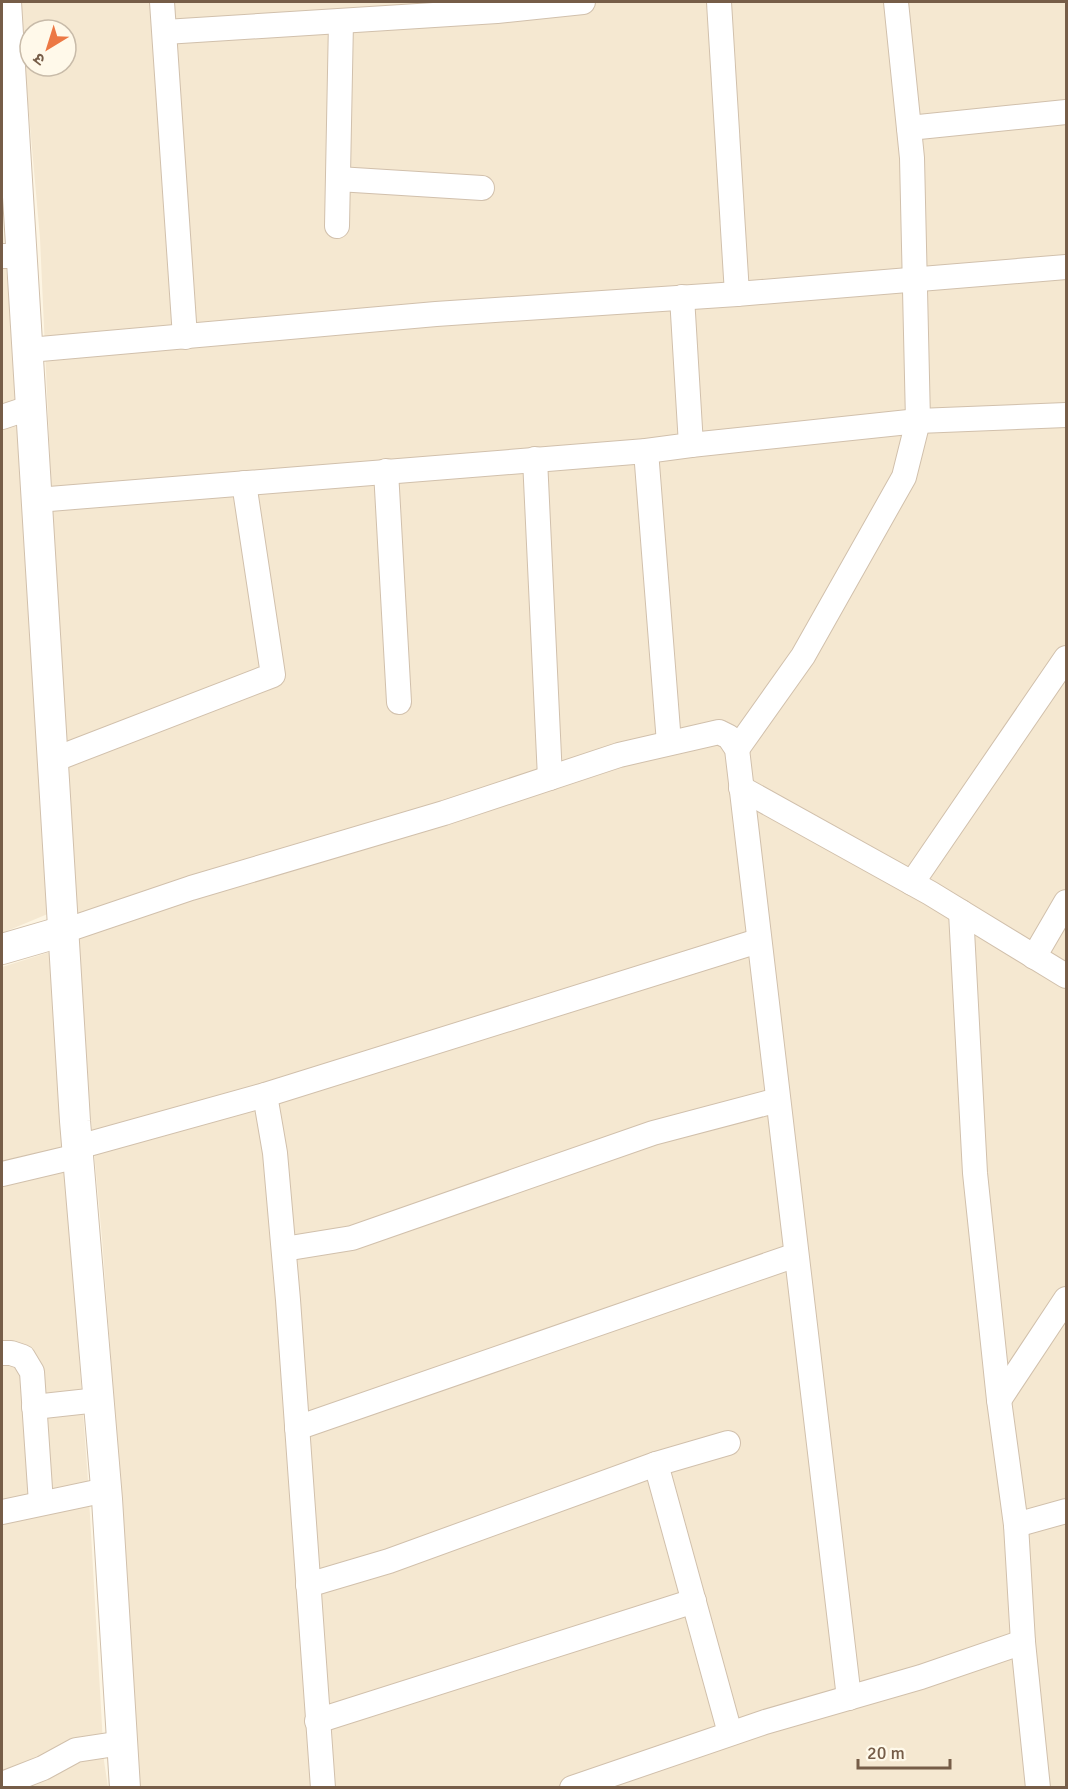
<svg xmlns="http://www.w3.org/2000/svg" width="1068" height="1789" viewBox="0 0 1068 1789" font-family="Signika,'Noto Sans Devanagari',sans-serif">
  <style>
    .residential { fill: #f5e8d1; fill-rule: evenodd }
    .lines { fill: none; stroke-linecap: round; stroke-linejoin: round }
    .minor-casing { stroke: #d1c0ac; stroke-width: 26 }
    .tertiary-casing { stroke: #d1c0ac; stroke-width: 32 }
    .minor { stroke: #fff; stroke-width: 24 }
    .tertiary { stroke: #fff; stroke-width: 30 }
  </style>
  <rect width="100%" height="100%" fill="#fdf5e3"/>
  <g class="residential">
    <path d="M19 2H1066V1787H136L122 1511 102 1238 79 990 62 727 40 238ZM30 30H66V66H30Z"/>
    <polygon points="2,222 23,457 50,913 2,933"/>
    <polygon points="50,952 88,1481 104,1761 108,1787 2,1788 2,967"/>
  </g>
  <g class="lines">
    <defs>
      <g id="minor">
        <polyline points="162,2 185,337"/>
        <polyline points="719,2 737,294"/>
        <polyline points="165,32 497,11 583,2"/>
        <polyline points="909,128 1066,112"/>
        <polyline points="338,179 482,188"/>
        <polyline points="337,226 341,21"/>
        <polyline points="2,256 23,256"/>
        <polyline points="29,350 436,314 737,294 1066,267"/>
        <polyline points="2,417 32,407"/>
        <polyline points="691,445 918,421 1066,415"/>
        <polyline points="646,451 669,743"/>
        <polyline points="535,459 550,778"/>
        <polyline points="386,471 399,702"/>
        <polyline points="37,500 646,451 691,445 682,297"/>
        <polyline points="737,749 803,656 904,477 918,421 912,158 896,2"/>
        <polyline points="53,760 273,675 244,483"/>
        <polyline points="741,788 930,893 1066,976"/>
        <polyline points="912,883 1066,658"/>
        <polyline points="961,912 975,1173 999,1400 1016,1525 1023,1642 1038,1788"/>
        <polyline points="64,931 191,888 444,813 619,755 719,732 729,737 737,749 849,1698"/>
        <polyline points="1034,957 1066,902"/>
        <polyline points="265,1095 275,1153 288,1300 323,1788"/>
        <polyline points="78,1147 265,1095 758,941"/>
        <polyline points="2,1174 78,1156"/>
        <polyline points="284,1249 352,1238 653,1133 778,1100"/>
        <polyline points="2,1353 11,1353 23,1357 32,1372 41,1503"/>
        <polyline points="999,1400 1066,1299"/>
        <polyline points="34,1407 98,1400"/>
        <polyline points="297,1428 796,1255"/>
        <polyline points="656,1464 730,1733"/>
        <polyline points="2,1512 106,1490"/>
        <polyline points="1016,1525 1066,1511"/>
        <polyline points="308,1585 389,1561 656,1464 728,1443"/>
        <polyline points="317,1721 694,1601"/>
        <polyline points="2,1784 43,1768 76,1750 122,1743"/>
        <polyline points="572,1788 765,1722 921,1677 1023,1642"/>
      </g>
      <g id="tertiary">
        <polyline points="6,2 75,1121 107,1499 125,1788"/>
        <polyline points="2,949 64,931"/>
      </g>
    </defs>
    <use href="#minor" class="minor-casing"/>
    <use href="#tertiary" class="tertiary-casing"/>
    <use href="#minor" class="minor"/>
    <use href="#tertiary" class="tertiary"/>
  </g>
  <rect width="1068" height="1789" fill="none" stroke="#765d48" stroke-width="6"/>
  <g transform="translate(48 48) rotate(218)"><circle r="28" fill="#fff9ea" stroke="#c8bba9" stroke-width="1.5"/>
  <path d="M0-4.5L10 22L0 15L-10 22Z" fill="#ec7844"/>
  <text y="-9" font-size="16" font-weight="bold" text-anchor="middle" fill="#765d48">उ</text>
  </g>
  <path d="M858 1759v9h92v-9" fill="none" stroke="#765d48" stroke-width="3"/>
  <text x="867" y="1759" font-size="18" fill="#765d48" stroke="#fff9ea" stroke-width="4.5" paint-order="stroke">20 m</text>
</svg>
